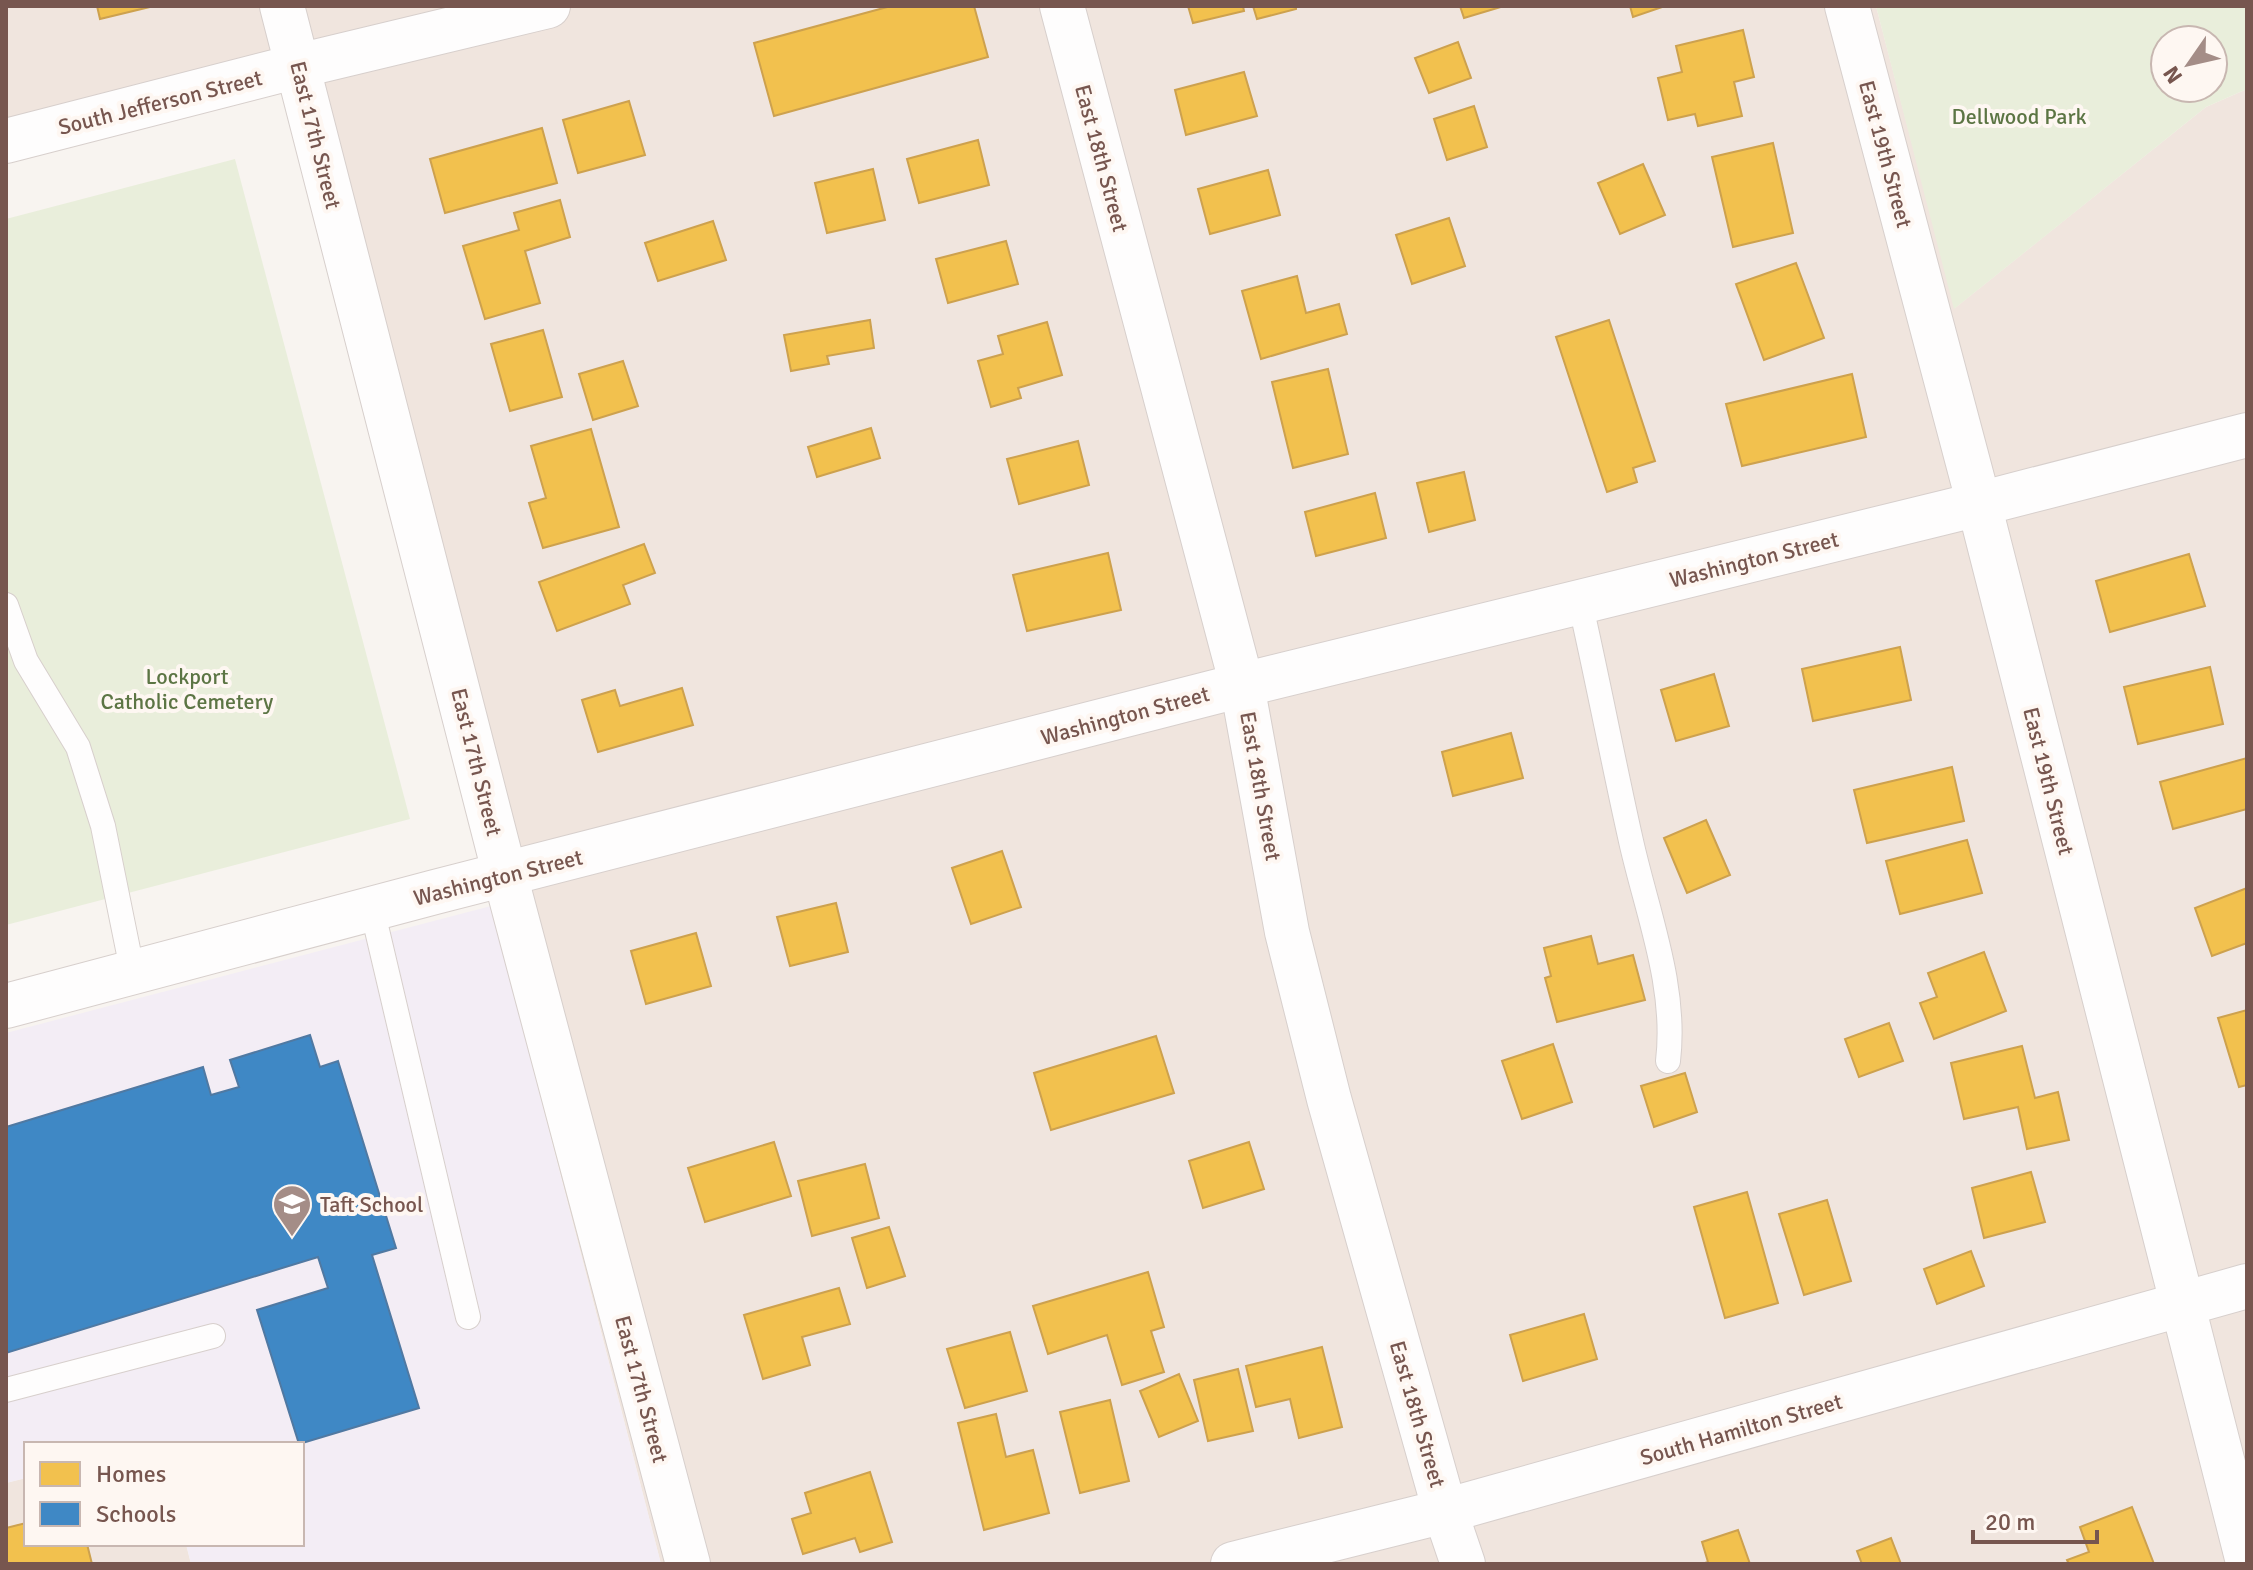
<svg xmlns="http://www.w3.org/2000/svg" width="2253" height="1570" viewBox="0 0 2253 1570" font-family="Signika,sans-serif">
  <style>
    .residential { fill: #f0e5de }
    .education { fill: #f3edf5 }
    .green { fill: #e9eedb; fill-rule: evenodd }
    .homes { fill: #f2c14e; stroke: #cda14e; stroke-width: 2 }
    .schools { fill: #3f88c5; stroke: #5079a2; stroke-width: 2 }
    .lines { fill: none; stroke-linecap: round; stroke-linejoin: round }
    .service-casing { stroke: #d7cfcc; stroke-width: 26 }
    .minor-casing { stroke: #d7cfcc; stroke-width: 46 }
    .service { stroke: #fefdfd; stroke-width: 24 }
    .minor { stroke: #fefdfd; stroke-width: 44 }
    .labels { text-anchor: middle; stroke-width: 8; stroke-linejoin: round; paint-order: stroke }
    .street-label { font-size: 22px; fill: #77564f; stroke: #fef7f2 }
    .park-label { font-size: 22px; fill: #5c7544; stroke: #fef7f2 }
    .poi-label { font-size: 22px; fill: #77564f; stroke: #fef7f2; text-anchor: start }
  </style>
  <rect width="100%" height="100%" fill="#f8f4f0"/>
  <g class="residential">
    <polygon points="6,6 1876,6 1955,308 2206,107 2247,89 2247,1564 661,1564 491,905 276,50 6,119"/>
    <polygon points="26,1478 26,1544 186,1544 191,1564 6,1564 6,1483"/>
  </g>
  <polygon class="education" points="491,906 661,1564 191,1564 186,1544 302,1544 302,1444 26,1444 26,1478 6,1483 6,1033"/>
  <g class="green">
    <path d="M1876 6H2247V89L2206 107 1954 309ZM2165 40H2213V88H2165Z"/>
    <polygon points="235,159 410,819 6,925 6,219"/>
  </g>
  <g class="homes">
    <polygon points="97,6 154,6 100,19"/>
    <polygon points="891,6 974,6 988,57 774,116 754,43"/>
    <polygon points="1188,6 1243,6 1244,11 1193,23"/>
    <polygon points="1253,6 1296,6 1296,9 1257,19"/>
    <polygon points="1460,6 1504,6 1464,18"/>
    <polygon points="1630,6 1665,6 1633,17"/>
    <polygon points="1743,30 1754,77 1734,82 1742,116 1698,126 1695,114 1668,120 1658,78 1682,72 1676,46"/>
    <polygon points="1458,42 1471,78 1429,93 1415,58"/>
    <polygon points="1244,72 1257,116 1186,135 1175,90"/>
    <polygon points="629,101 645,155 578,173 563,120"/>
    <polygon points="1474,106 1487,147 1447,160 1434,119"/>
    <polygon points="542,128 557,183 445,213 430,159"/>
    <polygon points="978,140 989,185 919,203 907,159"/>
    <polygon points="1773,143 1793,233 1733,247 1712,157"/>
    <polygon points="1643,164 1665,215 1620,234 1598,183"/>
    <polygon points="873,169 885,220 827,233 815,183"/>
    <polygon points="1268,170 1280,215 1210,234 1198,189"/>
    <polygon points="560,200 570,237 525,251 540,303 485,319 463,246 519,230 514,213"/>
    <polygon points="1449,218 1465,266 1412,284 1396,235"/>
    <polygon points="713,221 726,260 658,281 645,243"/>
    <polygon points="1006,241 1018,284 948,303 936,259"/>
    <polygon points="1796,263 1824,338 1764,360 1736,284"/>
    <polygon points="1297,276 1306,313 1339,304 1347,334 1261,359 1242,291"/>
    <polygon points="870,320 874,348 827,356 829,364 791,371 784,335"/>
    <polygon points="1609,320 1655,461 1633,468 1637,482 1607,492 1556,337"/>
    <polygon points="1047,322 1062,375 1018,388 1021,398 991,407 978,361 1003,354 998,336"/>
    <polygon points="543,330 562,397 510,411 491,344"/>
    <polygon points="623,361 638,406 593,420 579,374"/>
    <polygon points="1328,369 1348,454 1293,468 1272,382"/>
    <polygon points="1852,374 1866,437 1742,466 1726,404"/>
    <polygon points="871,428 880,458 817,477 808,447"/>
    <polygon points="591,429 619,527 543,548 529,503 546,498 531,446"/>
    <polygon points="1078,441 1089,485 1019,504 1007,459"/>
    <polygon points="1464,472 1475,520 1429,532 1417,483"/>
    <polygon points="1375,493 1386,538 1316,556 1305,512"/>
    <polygon points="644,544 655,573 623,585 630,604 557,631 539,582"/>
    <polygon points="1108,553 1121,610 1027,631 1013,575"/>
    <polygon points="2189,554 2205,606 2110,632 2096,581"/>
    <polygon points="1900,647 1911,700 1813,721 1802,669"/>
    <polygon points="2210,667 2223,724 2138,744 2124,687"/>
    <polygon points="1714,674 1729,726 1676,741 1661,690"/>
    <polygon points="682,688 693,725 598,752 582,700 615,690 620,706"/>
    <polygon points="1511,733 1523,778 1453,796 1442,752"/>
    <polygon points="2247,758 2247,809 2173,829 2160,782"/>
    <polygon points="1952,767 1964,821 1867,843 1854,790"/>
    <polygon points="1706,820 1730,875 1687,893 1664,838"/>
    <polygon points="1967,840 1982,893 1900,914 1886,861"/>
    <polygon points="1002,851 1021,907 971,924 952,868"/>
    <polygon points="2247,888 2247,943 2212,956 2195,908"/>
    <polygon points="836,903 848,952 790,966 777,917"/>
    <polygon points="696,933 711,986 646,1004 631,951"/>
    <polygon points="1591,936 1598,964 1633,955 1645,1000 1557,1022 1545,978 1551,976 1544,948"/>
    <polygon points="1984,952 2006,1011 1934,1039 1920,1003 1937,997 1928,973"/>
    <polygon points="2247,1010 2247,1085 2239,1087 2218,1018"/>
    <polygon points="1889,1023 1903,1061 1859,1077 1845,1039"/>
    <polygon points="1156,1036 1174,1093 1051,1130 1034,1073"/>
    <polygon points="1553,1044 1572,1102 1522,1119 1502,1061"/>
    <polygon points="2022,1046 2035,1098 2058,1092 2069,1140 2027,1149 2018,1107 1964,1119 1951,1063"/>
    <polygon points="1685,1073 1697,1112 1654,1127 1641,1086"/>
    <polygon points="774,1142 791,1196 705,1222 688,1168"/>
    <polygon points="1249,1142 1264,1189 1203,1208 1189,1161"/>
    <polygon points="865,1164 879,1218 812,1236 798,1181"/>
    <polygon points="2031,1172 2045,1222 1984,1238 1972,1188"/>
    <polygon points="1747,1192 1778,1303 1725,1318 1694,1207"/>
    <polygon points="1827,1200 1851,1281 1804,1295 1779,1214"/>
    <polygon points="889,1227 905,1276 867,1288 852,1238"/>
    <polygon points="1971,1251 1984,1286 1937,1304 1924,1269"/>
    <polygon points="1148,1272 1164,1327 1151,1331 1164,1372 1122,1385 1107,1335 1048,1354 1033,1306"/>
    <polygon points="839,1288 850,1324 802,1337 810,1365 763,1379 744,1315"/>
    <polygon points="1584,1314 1597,1359 1523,1381 1510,1335"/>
    <polygon points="1010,1332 1027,1391 965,1408 947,1349"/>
    <polygon points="1322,1347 1342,1427 1299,1438 1290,1399 1256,1407 1246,1366"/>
    <polygon points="1238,1369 1253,1431 1208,1441 1194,1380"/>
    <polygon points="1179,1374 1198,1421 1159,1437 1140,1391"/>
    <polygon points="1110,1400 1129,1481 1080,1493 1060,1412"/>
    <polygon points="996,1414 1006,1457 1033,1450 1049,1513 984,1530 958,1423"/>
    <polygon points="870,1472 892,1542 860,1552 855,1538 803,1554 792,1519 811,1513 805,1493"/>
    <polygon points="2132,1507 2154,1564 2069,1564 2067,1560 2089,1552 2080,1527"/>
    <polygon points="26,1523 26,1544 87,1544 92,1564 6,1564 6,1528"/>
    <polygon points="1738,1530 1750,1564 1702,1564 1708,1562 1702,1542"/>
    <polygon points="1891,1538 1901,1564 1862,1564 1857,1551"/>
  </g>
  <polygon class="schools" points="310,1035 320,1067 338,1061 396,1248 372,1255 419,1408 299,1444 257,1310 328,1288 318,1257 6,1353 6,1127 203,1067 211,1095 239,1087 230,1060"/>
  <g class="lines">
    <defs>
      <g id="service">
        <path d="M1580 602C1598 681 1613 761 1631 841 1647 913 1677 986 1668 1061"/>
        <polyline points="6,605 26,661 78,747 103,826 133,974"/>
        <polyline points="372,909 468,1317"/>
        <polyline points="6,1390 213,1336"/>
      </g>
      <g id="minor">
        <polyline points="282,6 505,875 688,1564"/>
        <polyline points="1062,6 1242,685 1287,932 1329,1099 1445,1511 1463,1564"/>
        <polyline points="1847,6 1979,504 2247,1558"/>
        <polyline points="6,141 298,66 548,6"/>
        <polyline points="6,1006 435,892 1242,685 1979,504 2247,435"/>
        <polyline points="1233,1564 1445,1511 2247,1286"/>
      </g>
    </defs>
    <use href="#service" class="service-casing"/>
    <use href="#minor" class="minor-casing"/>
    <use href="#service" class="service"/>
    <use href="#minor" class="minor"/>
  </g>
  <defs>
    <symbol id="school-pin" viewBox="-11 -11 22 30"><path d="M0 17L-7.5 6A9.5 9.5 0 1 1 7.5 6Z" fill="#a48d87" stroke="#fef7f2"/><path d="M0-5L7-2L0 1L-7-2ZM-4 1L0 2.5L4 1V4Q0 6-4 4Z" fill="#fff"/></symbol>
  </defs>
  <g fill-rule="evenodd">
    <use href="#school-pin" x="270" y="1182" width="44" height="60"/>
  </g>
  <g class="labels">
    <g class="street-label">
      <text transform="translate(160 102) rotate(-14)" y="8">South Jefferson Street</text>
      <text transform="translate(316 135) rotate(76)" y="8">East 17th Street</text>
      <text transform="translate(1886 154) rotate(75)" y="8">East 19th Street</text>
      <text transform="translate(1102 158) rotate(75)" y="8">East 18th Street</text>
      <text transform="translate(1754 559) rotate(-14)" y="8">Washington Street</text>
      <text transform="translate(1125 715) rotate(-15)" y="8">Washington Street</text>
      <text transform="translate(477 762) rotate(76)" y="8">East 17th Street</text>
      <text transform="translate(2049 781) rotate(76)" y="8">East 19th Street</text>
      <text transform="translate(1261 786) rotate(80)" y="8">East 18th Street</text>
      <text transform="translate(498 877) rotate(-14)" y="8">Washington Street</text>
      <text transform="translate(642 1389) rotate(75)" y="8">East 17th Street</text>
      <text transform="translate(1418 1414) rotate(74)" y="8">East 18th Street</text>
      <text transform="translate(1741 1429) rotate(-16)" y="8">South Hamilton Street</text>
    </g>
    <g class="park-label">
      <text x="2019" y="124">Dellwood Park</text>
      <text x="187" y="684">Lockport<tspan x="187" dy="25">Catholic Cemetery</tspan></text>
    </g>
    <g class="poi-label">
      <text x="320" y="1212">Taft School</text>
    </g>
  </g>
  <rect width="2253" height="1570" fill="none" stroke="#77564f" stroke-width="16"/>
  <rect x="24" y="1442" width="280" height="104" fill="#fef7f2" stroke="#c8b7b1" stroke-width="2"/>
  <rect x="40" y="1462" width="40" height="24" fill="#f2c14e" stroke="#c8b7b1" stroke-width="2"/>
  <text x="96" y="1482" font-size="24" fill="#77564f">Homes</text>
  <rect x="40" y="1502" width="40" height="24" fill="#3f88c5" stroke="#c8b7b1" stroke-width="2"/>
  <text x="96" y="1522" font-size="24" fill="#77564f">Schools</text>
  <g transform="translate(2189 64) rotate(236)"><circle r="38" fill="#fef7f2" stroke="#c8b7b1" stroke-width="2"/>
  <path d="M0-6L14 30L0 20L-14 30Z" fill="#a48d87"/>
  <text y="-12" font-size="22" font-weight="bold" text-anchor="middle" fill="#77564f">N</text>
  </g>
  <path d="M1973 1530v12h124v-12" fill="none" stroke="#77564f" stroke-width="4"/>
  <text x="1985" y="1530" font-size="24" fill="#77564f" stroke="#fef7f2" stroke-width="6" paint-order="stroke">20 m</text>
</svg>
